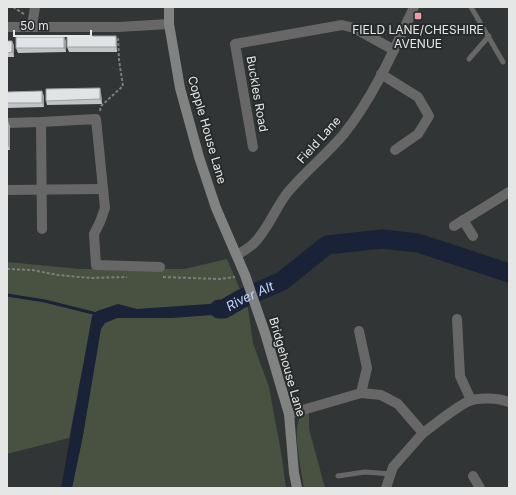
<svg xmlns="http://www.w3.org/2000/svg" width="516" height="495" viewBox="0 0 516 495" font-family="Inter,sans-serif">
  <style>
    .green { fill: #495140 }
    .water { fill: #192236 }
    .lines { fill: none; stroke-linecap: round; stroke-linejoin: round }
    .stream { stroke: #192236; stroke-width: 3 }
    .river { stroke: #192236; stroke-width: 19 }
    .path { stroke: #7c7f7f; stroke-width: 2; stroke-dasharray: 3 2; stroke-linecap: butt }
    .lane { stroke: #666766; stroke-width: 5 }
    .street { stroke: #666766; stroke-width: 10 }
    .secondary { stroke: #818382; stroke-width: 10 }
    .wall { fill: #c2c4c6 }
    .shaded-wall { fill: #9ea0a1 }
    .building { fill: #e1e4e6; stroke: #9ea0a1 }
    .poi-dot { fill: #f39aaa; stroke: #282b2b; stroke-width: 1.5 }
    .labels { text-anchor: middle; stroke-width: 4; stroke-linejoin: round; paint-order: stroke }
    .poi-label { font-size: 12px; fill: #e5e7e7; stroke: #282b2b }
    .street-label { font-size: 12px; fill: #e5e7e7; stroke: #282b2b }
    .water-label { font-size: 13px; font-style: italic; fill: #c2d4fa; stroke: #282b2b }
  </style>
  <rect width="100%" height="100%" fill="#323535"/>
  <g class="green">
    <polygon points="227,259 248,308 253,343 269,387 281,452 286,488 72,488 83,435 94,367 83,366 69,438 7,454 7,262 81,269 184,269"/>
    <path d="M309 411V429L325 488H304C302 473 291 427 301 416 303 414 307 412 309 411Z"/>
  </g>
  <polygon class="water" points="239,295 243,304 226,314 172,318 117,318 105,323 101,329 83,435 72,488 61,488 92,316 97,311 118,304 137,309 223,303"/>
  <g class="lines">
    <polyline class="stream" points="7,295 45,301 97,314"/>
    <path class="river" id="s1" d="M219 309H224L241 299 282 281 327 245 382 239 418 243 509 273"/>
    <g class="path">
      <polyline points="13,7 24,14"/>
      <polyline points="100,111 101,106 123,86 119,60 118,36"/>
      <polyline points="7,269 32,270 58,275 91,278 127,277"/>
      <polyline points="163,277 219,279 235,277"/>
    </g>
    <g class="lane">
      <polyline points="471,7 503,62"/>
      <polyline points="469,59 489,36"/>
      <polyline points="338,476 365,472 391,474"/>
    </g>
    <g class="street">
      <polyline points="32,26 35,7"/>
      <polyline points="7,27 118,27 169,24"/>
      <polyline points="381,74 418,97 429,116 418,134 395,150"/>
      <polyline points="41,122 42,229"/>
      <polyline points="7,123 41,122 96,119 105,208 100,222 94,234 96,265 160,267"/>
      <polyline points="253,147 235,44 342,25 354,28 394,50"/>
      <polyline points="7,190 102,189"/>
      <polyline points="463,220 473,236"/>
      <polyline points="454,226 509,192"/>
      <path d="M237 255C244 251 251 247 256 241 269 227 276 207 288 192 305 172 326 155 343 135 373 98 394 50 414 7"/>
      <polyline points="457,319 460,376 471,400"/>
      <polyline points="359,331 367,368 361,393"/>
      <path d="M289 414 361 393 381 395 398 404 423 433C438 422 453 409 469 401 479 397 499 398 509 402"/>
      <polyline points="473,476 480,488"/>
      <polyline points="386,488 393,467 423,433"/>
    </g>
    <polyline class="secondary" points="169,7 169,24 180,88 199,157 216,208 245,275 265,333 289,414 294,473 297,488"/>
  </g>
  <g class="wall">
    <polygon points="64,37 66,41 66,52 18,53 16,48"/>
    <polygon points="7,41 14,45 14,57 7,57"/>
    <polygon points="117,41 117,52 69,52 67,47"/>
    <polygon points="7,92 44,96 44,107 7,108"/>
    <polygon points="101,93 102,104 47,105 46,101"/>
    <polygon points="7,122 10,126 10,150 7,150"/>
  </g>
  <g class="shaded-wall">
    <polygon points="116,36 117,41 117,52 116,47"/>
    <polygon points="64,37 66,41 66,52 64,48"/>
    <polygon points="12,41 14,45 14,57 12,52"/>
    <polygon points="100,88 101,93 102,104 100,99"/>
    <polygon points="42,91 44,96 44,107 42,103"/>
    <polygon points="8,122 10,126 10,150 8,145"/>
  </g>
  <g class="building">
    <rect x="67" y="36" width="49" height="11"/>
    <rect x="16" y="37" width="48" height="11"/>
    <polygon points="7,41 12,41 12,52 7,53"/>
    <polygon points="100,88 100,99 46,101 46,89"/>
    <polygon points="42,91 42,103 7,103 7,92"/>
    <rect x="7" y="122" width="1" height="23"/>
  </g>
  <rect class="poi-dot" x="414" y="12" width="8" height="8" rx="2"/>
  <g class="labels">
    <g class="poi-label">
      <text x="418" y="34">FIELD LANE/CHESHIRE<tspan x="418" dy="14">AVENUE</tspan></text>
    </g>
    <g class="street-label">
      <text transform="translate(257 94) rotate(80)" y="4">Buckles Road</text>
      <text transform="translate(207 130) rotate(74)" y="4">Copple House Lane</text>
      <text transform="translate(319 140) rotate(-48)" y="4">Field Lane</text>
      <text transform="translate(287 367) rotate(74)" y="4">Bridgehouse Lane</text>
    </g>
    <g class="water-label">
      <text dy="5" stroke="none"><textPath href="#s1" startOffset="34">River Alt</textPath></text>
    </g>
  </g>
  <rect width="516" height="495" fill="none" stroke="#e5e7e7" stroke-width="16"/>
  <path d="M14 30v6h77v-6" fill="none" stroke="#e5e7e7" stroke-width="2"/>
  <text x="20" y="30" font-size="12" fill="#e5e7e7" stroke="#282b2b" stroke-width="3" paint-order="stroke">50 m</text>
</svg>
